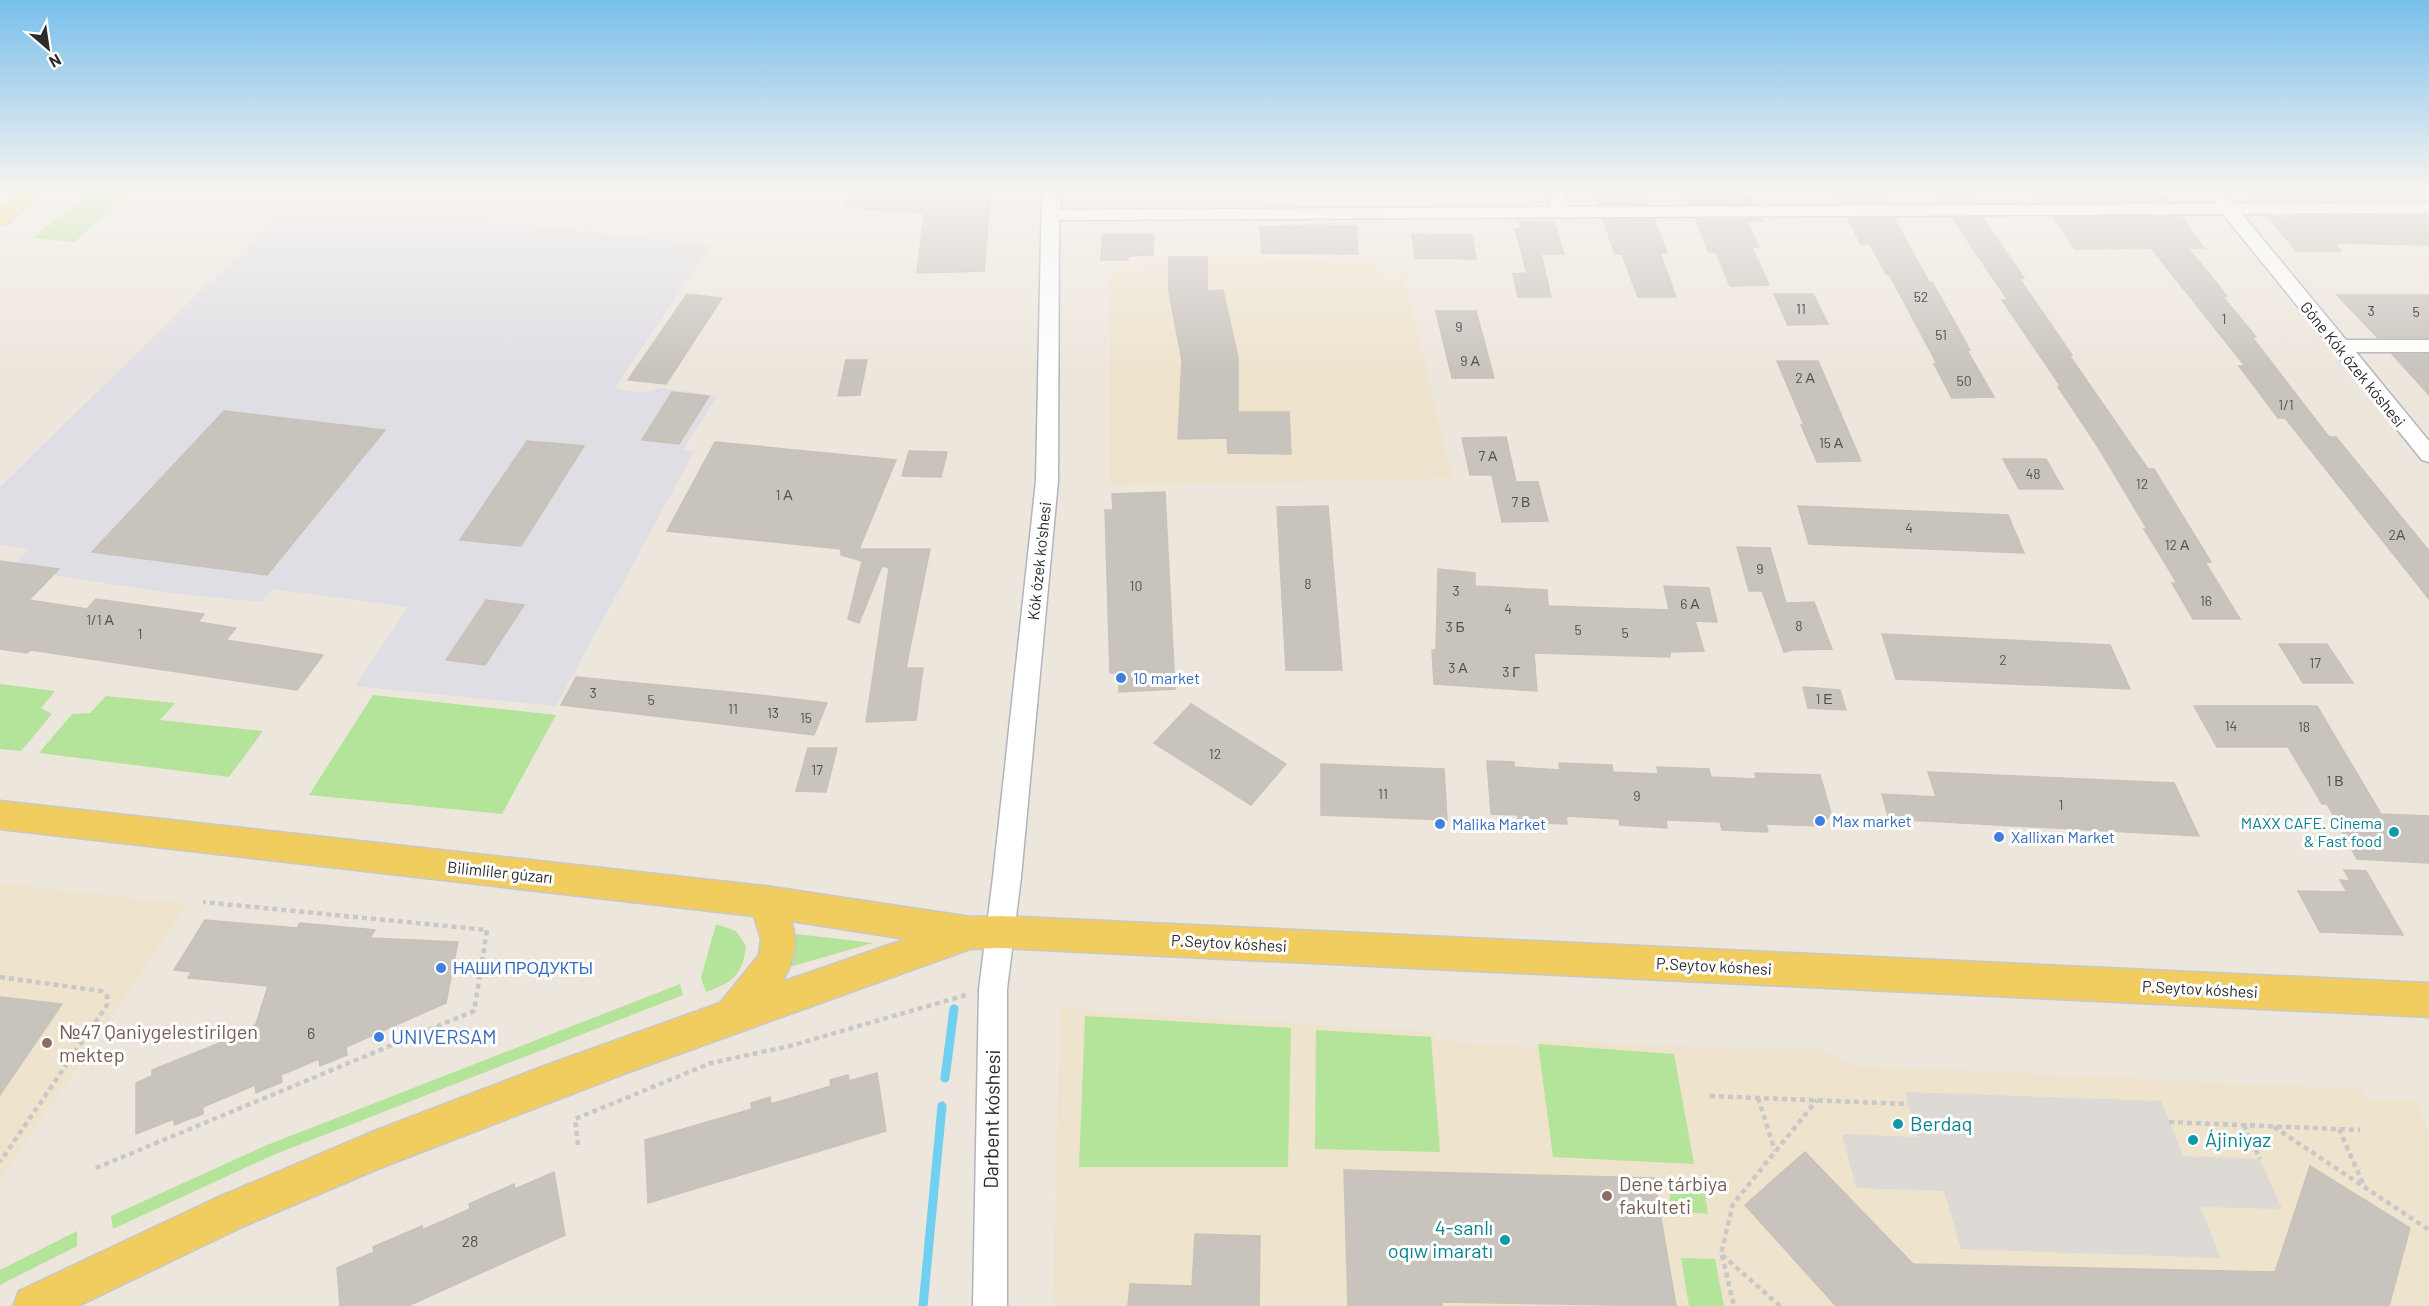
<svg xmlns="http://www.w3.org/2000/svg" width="2429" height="1306" viewBox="0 0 2429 1306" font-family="Barlow,sans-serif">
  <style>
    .industrial { fill: #e0dee5 }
    .education { fill: #eee3cd }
    .green { fill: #b4e39a }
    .plaza { fill: #ddd9d4 }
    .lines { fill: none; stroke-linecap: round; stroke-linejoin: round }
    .stream { stroke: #71cfef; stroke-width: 9 }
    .building { fill: #c8c3bd; stroke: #c8c2b7; stroke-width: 1.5 }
    .minor-casing { stroke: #b1b4bf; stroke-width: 3 }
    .major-casing { stroke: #c8c8c8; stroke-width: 3 }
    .path { stroke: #c8c8c8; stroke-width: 4.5; stroke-dasharray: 5 4; stroke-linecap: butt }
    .minor { fill: #fff; fill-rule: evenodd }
    .major { fill: #f1cc5f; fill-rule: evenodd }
    .shop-dot { fill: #3f7fe0; stroke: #fff; stroke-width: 2 }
    .culture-dot { fill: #0f9aa8; stroke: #fff; stroke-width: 2 }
    .education-dot { fill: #8d6e63; stroke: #fff; stroke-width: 2 }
    .labels { text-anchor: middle; stroke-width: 6; stroke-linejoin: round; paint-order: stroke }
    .number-label { font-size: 14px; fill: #525150 }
    .street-label { font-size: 16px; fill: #2b2b2b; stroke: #fff }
    .shop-label { font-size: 16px; fill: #366cbe; stroke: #fff; text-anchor: start }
    .culture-label { font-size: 16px; fill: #0d838f; stroke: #fff; text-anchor: end }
    .near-number-label { font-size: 16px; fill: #525150 }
    .near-education-label { font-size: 20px; fill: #785e54; stroke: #fff; text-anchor: start }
    .near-shop-label { font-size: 20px; fill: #366cbe; stroke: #fff; text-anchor: start }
    .near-street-label { font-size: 20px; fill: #2b2b2b; stroke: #fff }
    .near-culture-label { font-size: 20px; fill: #0d838f; stroke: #fff; text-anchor: start }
  </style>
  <rect width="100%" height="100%" fill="#ede6dd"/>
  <g class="industrial">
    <polygon points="663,188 811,188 803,202"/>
    <polygon points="294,200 711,245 615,388 642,393 660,388 717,396 683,450 694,452 556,706 355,686 408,607 273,589 261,602 170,593 53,575 58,569 15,563 28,549 0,545 0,487"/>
  </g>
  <g class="education">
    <polygon points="1207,257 1376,263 1379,275 1403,274 1453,478 1110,486 1110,266 1206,265"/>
    <polygon points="0,883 188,904 0,1181"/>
    <polygon points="1060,1008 1436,1032 1436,1040 1541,1048 1541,1039 1694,1047 1822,1049 1849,1065 2361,1089 2366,1099 2414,1099 2429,1129 2429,1306 1053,1306"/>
  </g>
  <g class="green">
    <polygon points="93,188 136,188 74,242 33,238"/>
    <polygon points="0,684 55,691 41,708 52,714 21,751 0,749"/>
    <polygon points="373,695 556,715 502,814 309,795"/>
    <polygon points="106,696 175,703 160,720 263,731 229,777 39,753 72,714 90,713"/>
    <path d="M716 924 736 931 746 946C742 976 733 982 706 992L701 978Z"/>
    <polygon points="788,933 873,943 779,970"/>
    <polygon points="680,984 683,995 273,1155 113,1229 111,1216 267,1145"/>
    <polygon points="1085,1016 1291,1028 1288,1167 1079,1167"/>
    <polygon points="1316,1030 1431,1037 1440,1152 1315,1149"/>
    <polygon points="1538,1044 1674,1054 1694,1164 1553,1157"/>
    <polygon points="1667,1179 1703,1182 1708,1214 1672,1211"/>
    <polygon points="77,1231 77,1246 0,1285 0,1270"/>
    <polygon points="1681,1258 1715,1259 1724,1306 1689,1306"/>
  </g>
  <polygon class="plaza" points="1905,1092 2161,1101 2183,1156 2260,1159 2282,1209 2200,1207 2221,1258 1961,1249 1944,1191 1856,1188 1842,1134 1917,1137"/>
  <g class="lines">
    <g class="stream">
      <polyline points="945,1078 954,1009"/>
      <polyline points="923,1306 942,1106"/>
    </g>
  </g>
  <g class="building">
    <polygon points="853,188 991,188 984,271 917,273 924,213 844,207"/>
    <polygon points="1592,188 1641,188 1648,204 1597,205"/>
    <polygon points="1683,188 1747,188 1754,204 1689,204"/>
    <polygon points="1830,188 1876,188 1885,203 1839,203"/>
    <polygon points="1933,188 1962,188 1972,203 1943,203"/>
    <polygon points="2033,188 2159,188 2169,202 2043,203"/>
    <polygon points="2244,188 2429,188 2429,201 2256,202"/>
    <polygon points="2429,215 2429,245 2335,243 2341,251 2296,251 2268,217"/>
    <polygon points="2181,216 2204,248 2188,248 2227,296 2222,296 2256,337 2252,337 2329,437 2336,437 2429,551 2429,599 2285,418 2278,418 2239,366 2245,366 2151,248 2075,249 2053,217"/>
    <polygon points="1982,217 2024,278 2019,278 2072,355 2069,355 2148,469 2154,469 2211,562 2205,562 2240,619 2193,619 2172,583 2177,583 2144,529 2147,529 2098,447 2058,387 2061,387 2002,300 2008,300 1952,218"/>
    <polygon points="1847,218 1894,218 1929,282 1932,282 1949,312 1970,350 1967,350 1994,397 1952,398 1934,364 1937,364 1889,274 1886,274 1870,244 1861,244"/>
    <polygon points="1603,219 1654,219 1667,253 1660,253 1676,297 1638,297 1622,254 1615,254"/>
    <polygon points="1695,219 1761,219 1763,221 1747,221 1759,247 1752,248 1769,285 1730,286 1716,252 1709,252"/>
    <polygon points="1519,222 1554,222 1564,254 1541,254 1551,297 1518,297 1513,274 1527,273 1515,229 1521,229"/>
    <polygon points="1312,225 1356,226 1358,254 1262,253 1260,227"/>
    <polygon points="1103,234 1154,234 1153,255 1128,256 1128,260 1101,260"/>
    <polygon points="1412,234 1472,235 1476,259 1415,258"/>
    <polygon points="1169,257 1207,257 1207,291 1223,290 1238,358 1238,412 1289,412 1291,454 1228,453 1227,438 1178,439 1182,360 1169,292"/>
    <polygon points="687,294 722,298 666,384 628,380"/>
    <polygon points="1774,294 1813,294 1828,324 1788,325"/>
    <polygon points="2337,295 2429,295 2429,338 2378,338"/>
    <polygon points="1436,311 1476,311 1494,378 1452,378"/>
    <polygon points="2392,354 2429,354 2429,395"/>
    <polygon points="846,360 867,360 860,395 838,396"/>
    <polygon points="1777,361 1818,361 1861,461 1817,462 1801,425 1804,425"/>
    <polygon points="672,392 709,396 679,444 642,440"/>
    <polygon points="224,411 385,430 267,575 92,552"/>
    <polygon points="1506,437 1516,482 1538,482 1548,521 1502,522 1492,475 1470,475 1462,438"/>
    <polygon points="527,441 584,446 521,546 460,540"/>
    <polygon points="715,442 896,460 859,549 930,549 906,668 923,668 916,720 866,722 889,568 882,566 859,623 848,619 862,561 841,555 841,549 667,531"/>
    <polygon points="909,451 947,452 941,477 902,476"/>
    <polygon points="2003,459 2046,459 2063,489 2019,489"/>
    <polygon points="1165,492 1175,689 1119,692 1119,673 1110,673 1105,510 1113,510 1112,494"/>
    <polygon points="1328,506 1342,670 1286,670 1277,507"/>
    <polygon points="1798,506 2008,515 2024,553 1809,544"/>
    <polygon points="1737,547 1770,548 1786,603 1814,602 1832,649 1792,650 1784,652 1762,591 1749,591"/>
    <polygon points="0,561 59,569 29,600 87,609 96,599 204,614 198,622 236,628 226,640 323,655 297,690 31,650 27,653 0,649"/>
    <polygon points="1438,569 1475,573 1475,586 1547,590 1548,606 1669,610 1664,586 1709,588 1717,622 1695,621 1704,651 1670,652 1670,657 1534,653 1537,691 1434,684 1432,650 1436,650"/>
    <polygon points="486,600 524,605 485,665 446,660"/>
    <polygon points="1882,634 2110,645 2130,689 1896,679"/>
    <polygon points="2279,644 2327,644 2353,683 2303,683"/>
    <polygon points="576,677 760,695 827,703 814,735 561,705"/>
    <polygon points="1803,687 1840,690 1846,710 1808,708"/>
    <polygon points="1191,704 1286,764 1251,805 1154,743"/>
    <polygon points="2194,706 2317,706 2381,814 2429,816 2429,863 2357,859 2327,804 2322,804 2288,747 2217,747"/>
    <polygon points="808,748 837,748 826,792 796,791"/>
    <polygon points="1487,761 1514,762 1514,767 1560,770 1559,763 1612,765 1613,772 1658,774 1657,767 1709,769 1711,777 1756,779 1755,773 1820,775 1831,813 1822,826 1766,824 1768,832 1722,830 1720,822 1666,820 1667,828 1620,825 1619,819 1566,816 1567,824 1518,822 1518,815 1491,814"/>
    <polygon points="1321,764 1444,769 1447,820 1321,815"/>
    <polygon points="1928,772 2174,783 2199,836 1889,819 1882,794 1936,797"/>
    <polygon points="2344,870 2366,871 2403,935 2320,932 2298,891 2347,892 2340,880 2350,881"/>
    <polygon points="205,920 297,928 300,923 375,930 370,938 458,942 446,1003 346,1047 347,1055 320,1066 319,1059 281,1075 282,1082 256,1093 255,1085 203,1107 203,1114 174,1125 174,1119 136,1134 136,1083 152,1076 152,1070 247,1032 256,1024 268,986 188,978 192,972 174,970"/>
    <polygon points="0,997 62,1004 0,1095"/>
    <polygon points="877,1073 886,1131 648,1203 645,1140 752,1109 751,1103 770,1097 771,1104 831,1086 830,1080 848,1075 849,1081"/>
    <polygon points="1805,1152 1913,1264 2275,1272 2310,1166 2410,1228 2389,1306 1836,1306 1745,1205"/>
    <polygon points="1344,1170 1654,1178 1676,1306 1442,1302 1442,1306 1348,1306"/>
    <polygon points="554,1172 565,1235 408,1306 340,1306 337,1268 374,1252 373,1247 422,1226 422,1230 470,1209 469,1204 514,1184 515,1189"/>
    <polygon points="1195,1234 1260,1236 1259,1306 1128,1306 1130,1284 1192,1286"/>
  </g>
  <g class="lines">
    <defs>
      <polygon id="minor" points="1042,188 1060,188 1060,210 1551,207 1545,188 1563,188 1569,207 2215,204 2202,188 2220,188 2233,204 2429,203 2429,213 2242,214 2346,340 2429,340 2429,352 2356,352 2429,441 2429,462 2422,460 2223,214 1059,220 1058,481 1021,877 1007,989 1007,1306 973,1306 979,989 993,877 1036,481"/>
      <g id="major">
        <polygon points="24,188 48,188 8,224 0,226 0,208"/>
        <path d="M0 801 765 886 971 917 1000 916 2429 983V1017L1000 948 970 949 629 1072 380 1168 242 1227 78 1306H13L19 1291 214 1199 377 1130 544 1066 720 1003 759 955 761 939 754 916 0 829ZM791 921 906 939 782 982C794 961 799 944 791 921Z"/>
      </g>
    </defs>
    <use href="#minor" class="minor-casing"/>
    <use href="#major" class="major-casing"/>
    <g class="path">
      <polyline points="0,977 101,991 107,996 107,1005 0,1162"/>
      <polyline points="1710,1096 1908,1104"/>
      <polyline points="1758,1098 1775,1151"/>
      <polyline points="2169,1122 2360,1130"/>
      <polyline points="2244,1125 2260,1159"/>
      <polyline points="2274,1127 2429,1230"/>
      <polyline points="2339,1129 2364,1186"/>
      <polyline points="578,1145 575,1119 711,1063 790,1046 966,995"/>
      <polyline points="96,1168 474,1011 487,930 203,902"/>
      <polyline points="1722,1255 1734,1306"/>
      <polyline points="1780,1306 1721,1254 1733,1204 1817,1100"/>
    </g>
    <use href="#minor" class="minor"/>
    <use href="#major" class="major"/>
  </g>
  <linearGradient id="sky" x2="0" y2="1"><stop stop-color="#78bfeb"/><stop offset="0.51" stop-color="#f7f4f0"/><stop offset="1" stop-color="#f7f4f0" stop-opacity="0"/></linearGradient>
  <rect width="2429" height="371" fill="url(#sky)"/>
  <g class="shop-dot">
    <circle cx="1121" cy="678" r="6"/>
    <circle cx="1820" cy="821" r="6"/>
    <circle cx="1440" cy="824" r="6"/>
    <circle cx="1999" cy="837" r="6"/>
    <circle cx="441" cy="968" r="6"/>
    <circle cx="379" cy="1037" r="6"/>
  </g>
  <g class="culture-dot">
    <circle cx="2394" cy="832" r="6"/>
    <circle cx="1898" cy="1124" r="6"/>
    <circle cx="2193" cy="1140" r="6"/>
    <circle cx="1505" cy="1240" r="6"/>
  </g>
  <g class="education-dot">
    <circle cx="47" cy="1043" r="6"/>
    <circle cx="1607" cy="1196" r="6"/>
  </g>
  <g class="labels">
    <g class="number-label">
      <text x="1921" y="302">52</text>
      <text x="1801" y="314">11</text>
      <text x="2371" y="316">3</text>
      <text x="2416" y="317">5</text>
      <text x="2224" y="324">1</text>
      <text x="1459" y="332">9</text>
      <text x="1941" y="340">51</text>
      <text x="1470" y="366">9 А</text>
      <text x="1805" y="383">2 А</text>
      <text x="1964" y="386">50</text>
      <text x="2286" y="410">1/1</text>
      <text x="1831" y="448">15 А</text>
      <text x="1488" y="461">7 А</text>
      <text x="2033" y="479">48</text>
      <text x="2142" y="489">12</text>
      <text x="784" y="500">1 А</text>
      <text x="1521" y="507">7 В</text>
      <text x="1909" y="533">4</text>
      <text x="2397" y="540">2А</text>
      <text x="2177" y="550">12 А</text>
      <text x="1760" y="574">9</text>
      <text x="1308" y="589">8</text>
      <text x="1136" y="591">10</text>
      <text x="1456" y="596">3</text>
      <text x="2206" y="606">16</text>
      <text x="1690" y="609">6 А</text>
      <text x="1508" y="614">4</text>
      <text x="100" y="625">1/1 А</text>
      <text x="1799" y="631">8</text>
      <text x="1455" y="632">3 Б</text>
      <text x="1578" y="635">5</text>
      <text x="1625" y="638">5</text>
      <text x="140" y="639">1</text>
      <text x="2003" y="665">2</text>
      <text x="2315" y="668">17</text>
      <text x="1458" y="673">3 А</text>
      <text x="1511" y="677">3 Г</text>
      <text x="593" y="698">3</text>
      <text x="1824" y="704">1 Е</text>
      <text x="651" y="705">5</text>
      <text x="733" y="714">11</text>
      <text x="773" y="718">13</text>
      <text x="806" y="723">15</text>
      <text x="2231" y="731">14</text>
      <text x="2304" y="732">18</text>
      <text x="1215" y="759">12</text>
      <text x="817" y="775">17</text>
      <text x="2335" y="786">1 В</text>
      <text x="1383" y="799">11</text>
      <text x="1637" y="801">9</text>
      <text x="2061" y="810">1</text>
    </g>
    <g class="street-label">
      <text transform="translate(2353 364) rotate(51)" y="6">Góne Kók ózek kóshesi</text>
      <text transform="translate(1039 561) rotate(-84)" y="6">Kók ózek ko'shesi</text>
      <text transform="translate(500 872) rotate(6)" y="6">Bilimliler gúzarı</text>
      <text transform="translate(1229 943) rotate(3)" y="6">P.Seytov kóshesi</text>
      <text transform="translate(1714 966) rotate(3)" y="6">P.Seytov kóshesi</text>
      <text transform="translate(2200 989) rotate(3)" y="6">P.Seytov kóshesi</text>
    </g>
    <g class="shop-label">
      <text x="1133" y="684">10 market</text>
      <text x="1832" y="827">Max market</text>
      <text x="1452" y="830">Malika Market</text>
      <text x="2011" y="843">Xallixan Market</text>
      <text x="453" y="974">НАШИ ПРОДУКТЫ</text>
    </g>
    <g class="culture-label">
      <text x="2382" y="829">MAXX CAFE. Cinema<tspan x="2382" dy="18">&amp; Fast food</tspan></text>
    </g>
    <g class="near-number-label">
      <text x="311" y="1039">6</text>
      <text x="470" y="1247">28</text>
    </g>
    <g class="near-education-label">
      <text x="59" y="1039">№47 Qaniygelestirilgen<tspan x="59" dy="23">mektep</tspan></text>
      <text x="1619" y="1191">Dene tárbiya<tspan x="1619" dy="23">fakulteti</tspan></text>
    </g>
    <g class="near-shop-label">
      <text x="391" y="1044">UNIVERSAM</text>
    </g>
    <g class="near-street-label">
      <text transform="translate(992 1119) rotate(-89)" y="7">Darbent kóshesi</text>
    </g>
    <g class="near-culture-label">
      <text x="1910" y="1131">Berdaq</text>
      <text x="2205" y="1147">Ájiniyaz</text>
      <text x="1493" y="1235" text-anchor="end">4-sanlı<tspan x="1493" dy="23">oqıw imaratı</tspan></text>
    </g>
  </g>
  <g transform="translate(48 48) rotate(151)" stroke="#ffffff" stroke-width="4.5" paint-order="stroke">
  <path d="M0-4.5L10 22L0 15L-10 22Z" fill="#2b2b2b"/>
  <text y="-9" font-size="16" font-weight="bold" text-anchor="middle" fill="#2b2b2b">N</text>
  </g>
</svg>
